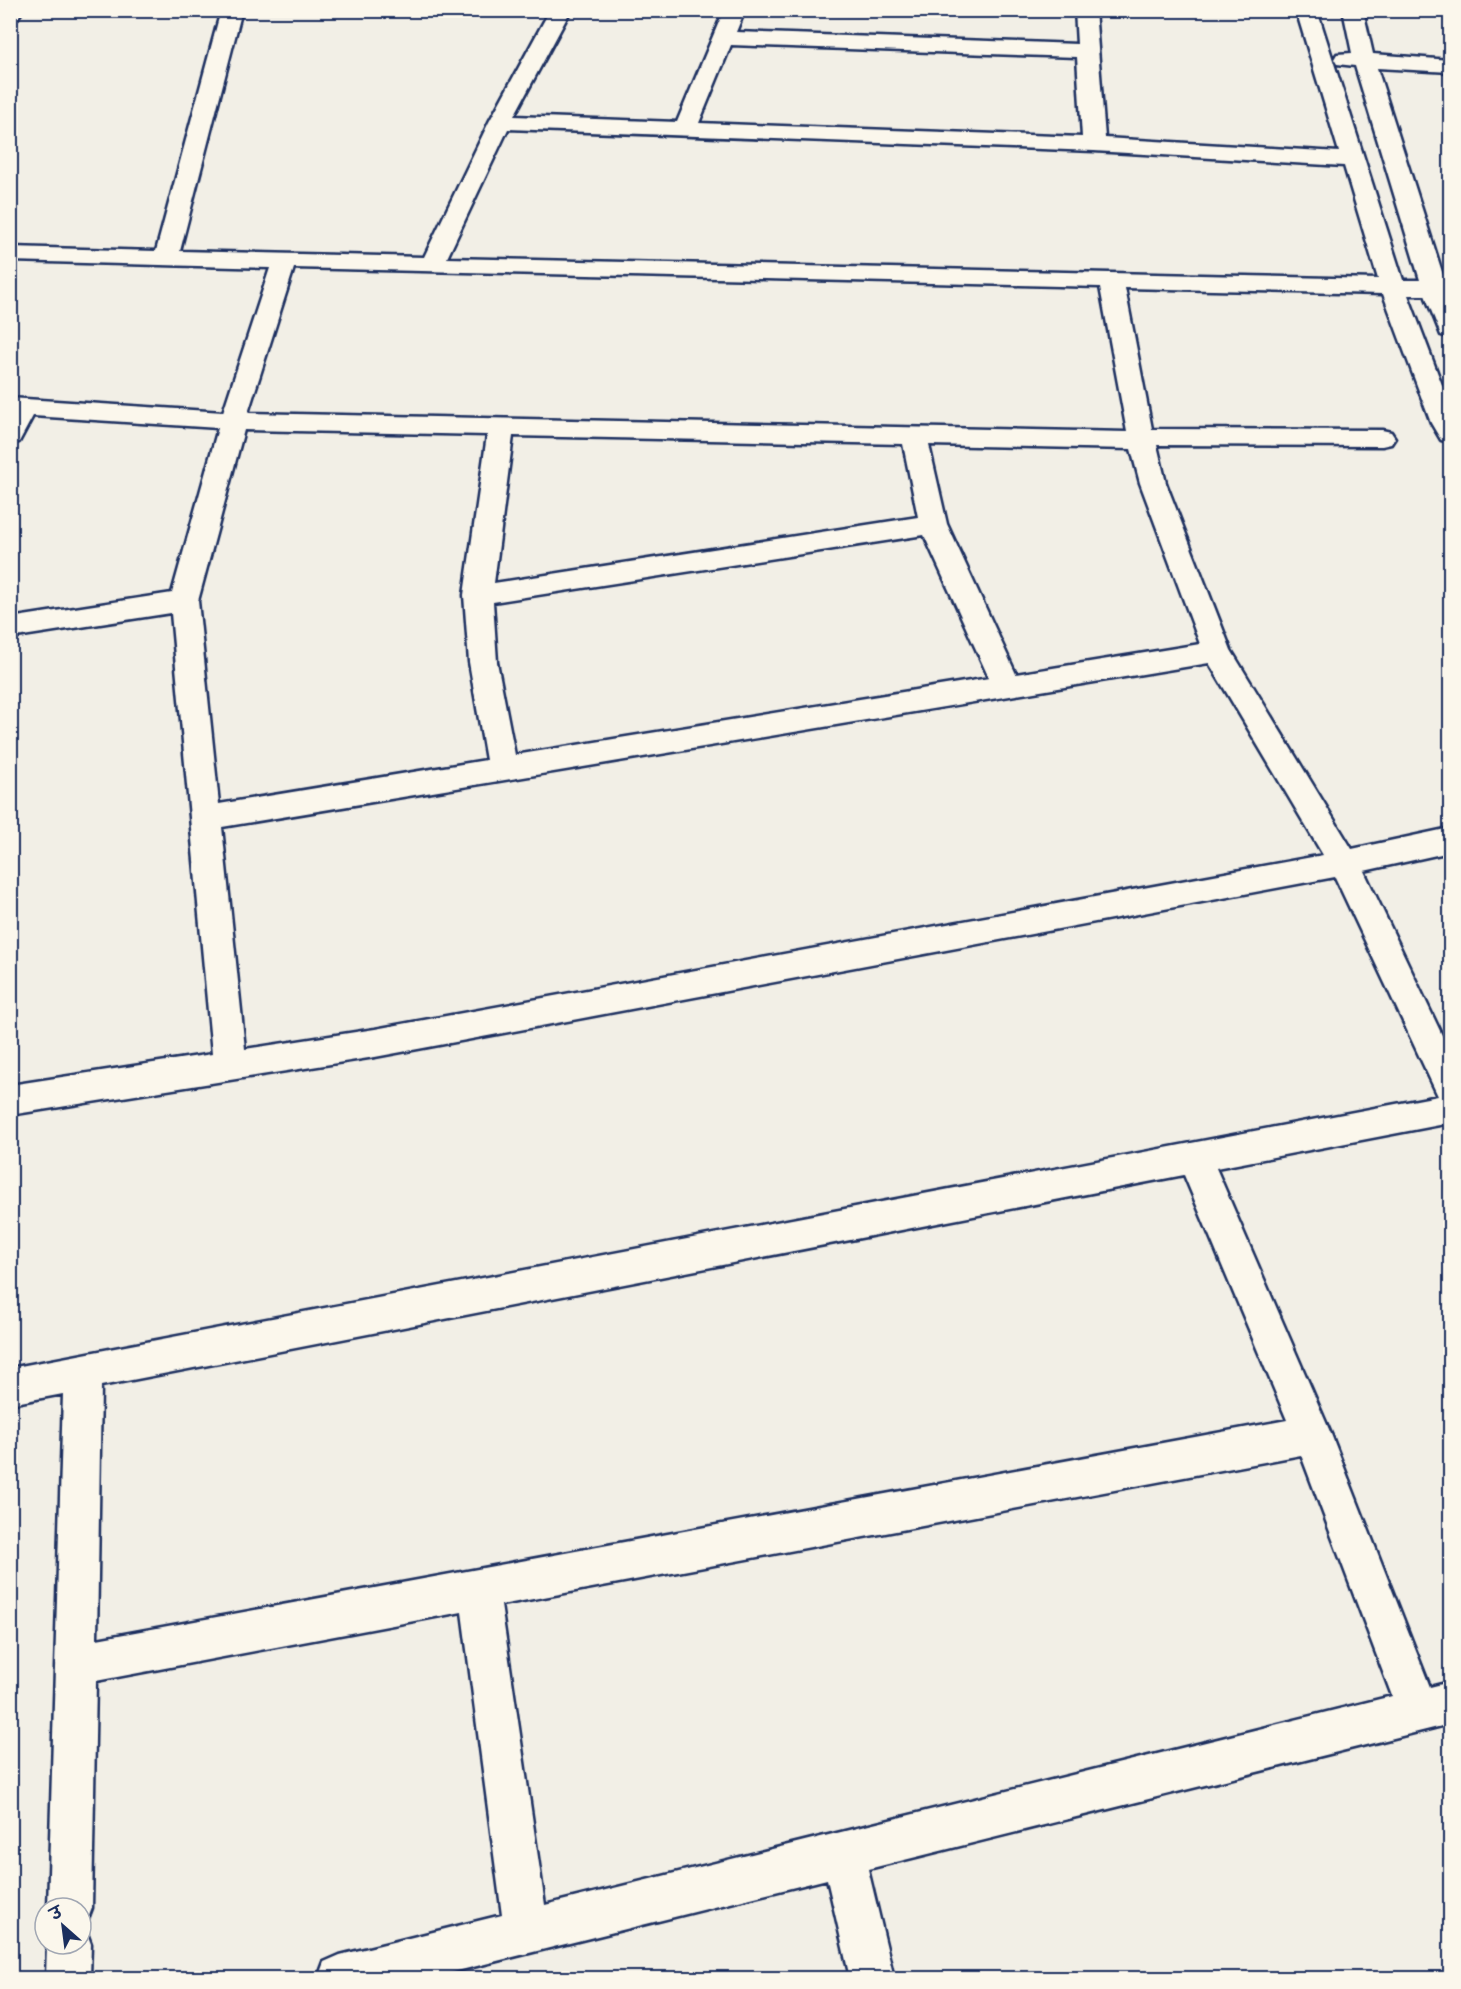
<svg xmlns="http://www.w3.org/2000/svg" width="1461" height="1989" viewBox="0 0 1461 1989" font-family="Mynerve,'Playpen Sans Deva',sans-serif">
  <style>
    .lines { fill: none; stroke-linecap: round; stroke-linejoin: round }
    .minor-casing { stroke: #1b2f5e; stroke-width: 5 }
    .minor { fill: #fbf7ec; fill-rule: evenodd }
  </style>
  <rect width="100%" height="100%" fill="#f2efe6"/>
  <filter id="ink" filterUnits="userSpaceOnUse"><feTurbulence type="fractalNoise" baseFrequency=".0167" numOctaves="2"/><feDisplacementMap in="SourceGraphic" scale="12" xChannelSelector="R" yChannelSelector="G"/><feConvolveMatrix kernelMatrix="1 2 1 2 8 2 1 2 1" color-interpolation-filters="sRGB"/></filter>
  <g filter="url(#ink)">
    <g class="lines">
      <defs>
        <g id="minor">
          <polygon points="10,10 23,10 17,19 10,21"/>
          <path d="M221 10H242L180 251 424 257 489 122 550 10H571L514 116 677 122 724 10H745L736 32 1077 44 1075 10H1095L1105 138 1339 152 1296 10H1317L1403 280H1420L1355 66 1337 64 1334 59 1337 54 1352 53 1343 10H1363L1373 54 1450 60V72L1377 68 1450 297V338L1441 335 1425 295H1408L1450 406V442L1441 440 1431 423 1383 294 1125 288 1152 429 1382 430 1391 432 1395 438 1391 444 1382 446 1157 445 1166 483 1231 650 1352 849 1450 828V852L1364 871 1450 1052V1123L1216 1168 1331 1434 1430 1687 1450 1682V1724L868 1869 894 1978H850L827 1879 429 1978H318L324 1962 340 1955 502 1915 462 1612 96 1681 92 1908 86 1924 81 1926V1908H48L63 1394 10 1404V1368L1438 1096 1335 877 375 1057 10 1115V1085L212 1054 171 613 10 638V618L172 593 218 428 33 416 19 442 10 444V398L223 412 270 268 10 261V247L156 251ZM731 45 1077 57 1082 137 699 123ZM508 129 1094 151 1344 166 1378 279 447 258ZM294 268 1100 287 1127 432 248 413ZM244 430 487 435 464 595 469 662 486 760 219 804 198 601ZM513 436 903 444 918 517 494 583ZM929 445 1131 449 1140 483 1200 644 1016 674 947 524ZM924 535 989 678 515 755 497 662 493 602ZM1209 663 1323 855 375 1029 245 1049 222 827ZM1184 1175 1287 1420 97 1639 101 1386ZM1301 1455 1392 1696 545 1905 501 1605Z"/>
          <polygon points="81,1927 85,1928 91,1944 90,1978 46,1978 47,1944 81,1944"/>
        </g>
      </defs>
      <use href="#minor" class="minor-casing"/>
      <use href="#minor" class="minor"/>
    </g>
  </g>
  <rect width="1461" height="1989" fill="none" stroke="#fbf7ec" stroke-width="36"/>
  <rect x="18" y="18" width="1425" height="1953" fill="none" stroke="#1b2f5e" stroke-width="2" filter="url(#ink)"/>
  <g transform="translate(63 1926) rotate(332)"><circle r="28" fill="#fbf7ec" stroke="#a1a7b3" stroke-width="1.5"/>
  <path d="M0-4.5L10 22L0 15L-10 22Z" fill="#1b2f5e"/>
  <text y="-9" font-size="16" font-weight="bold" text-anchor="middle" fill="#1b2f5e">उ</text>
  </g>
</svg>
